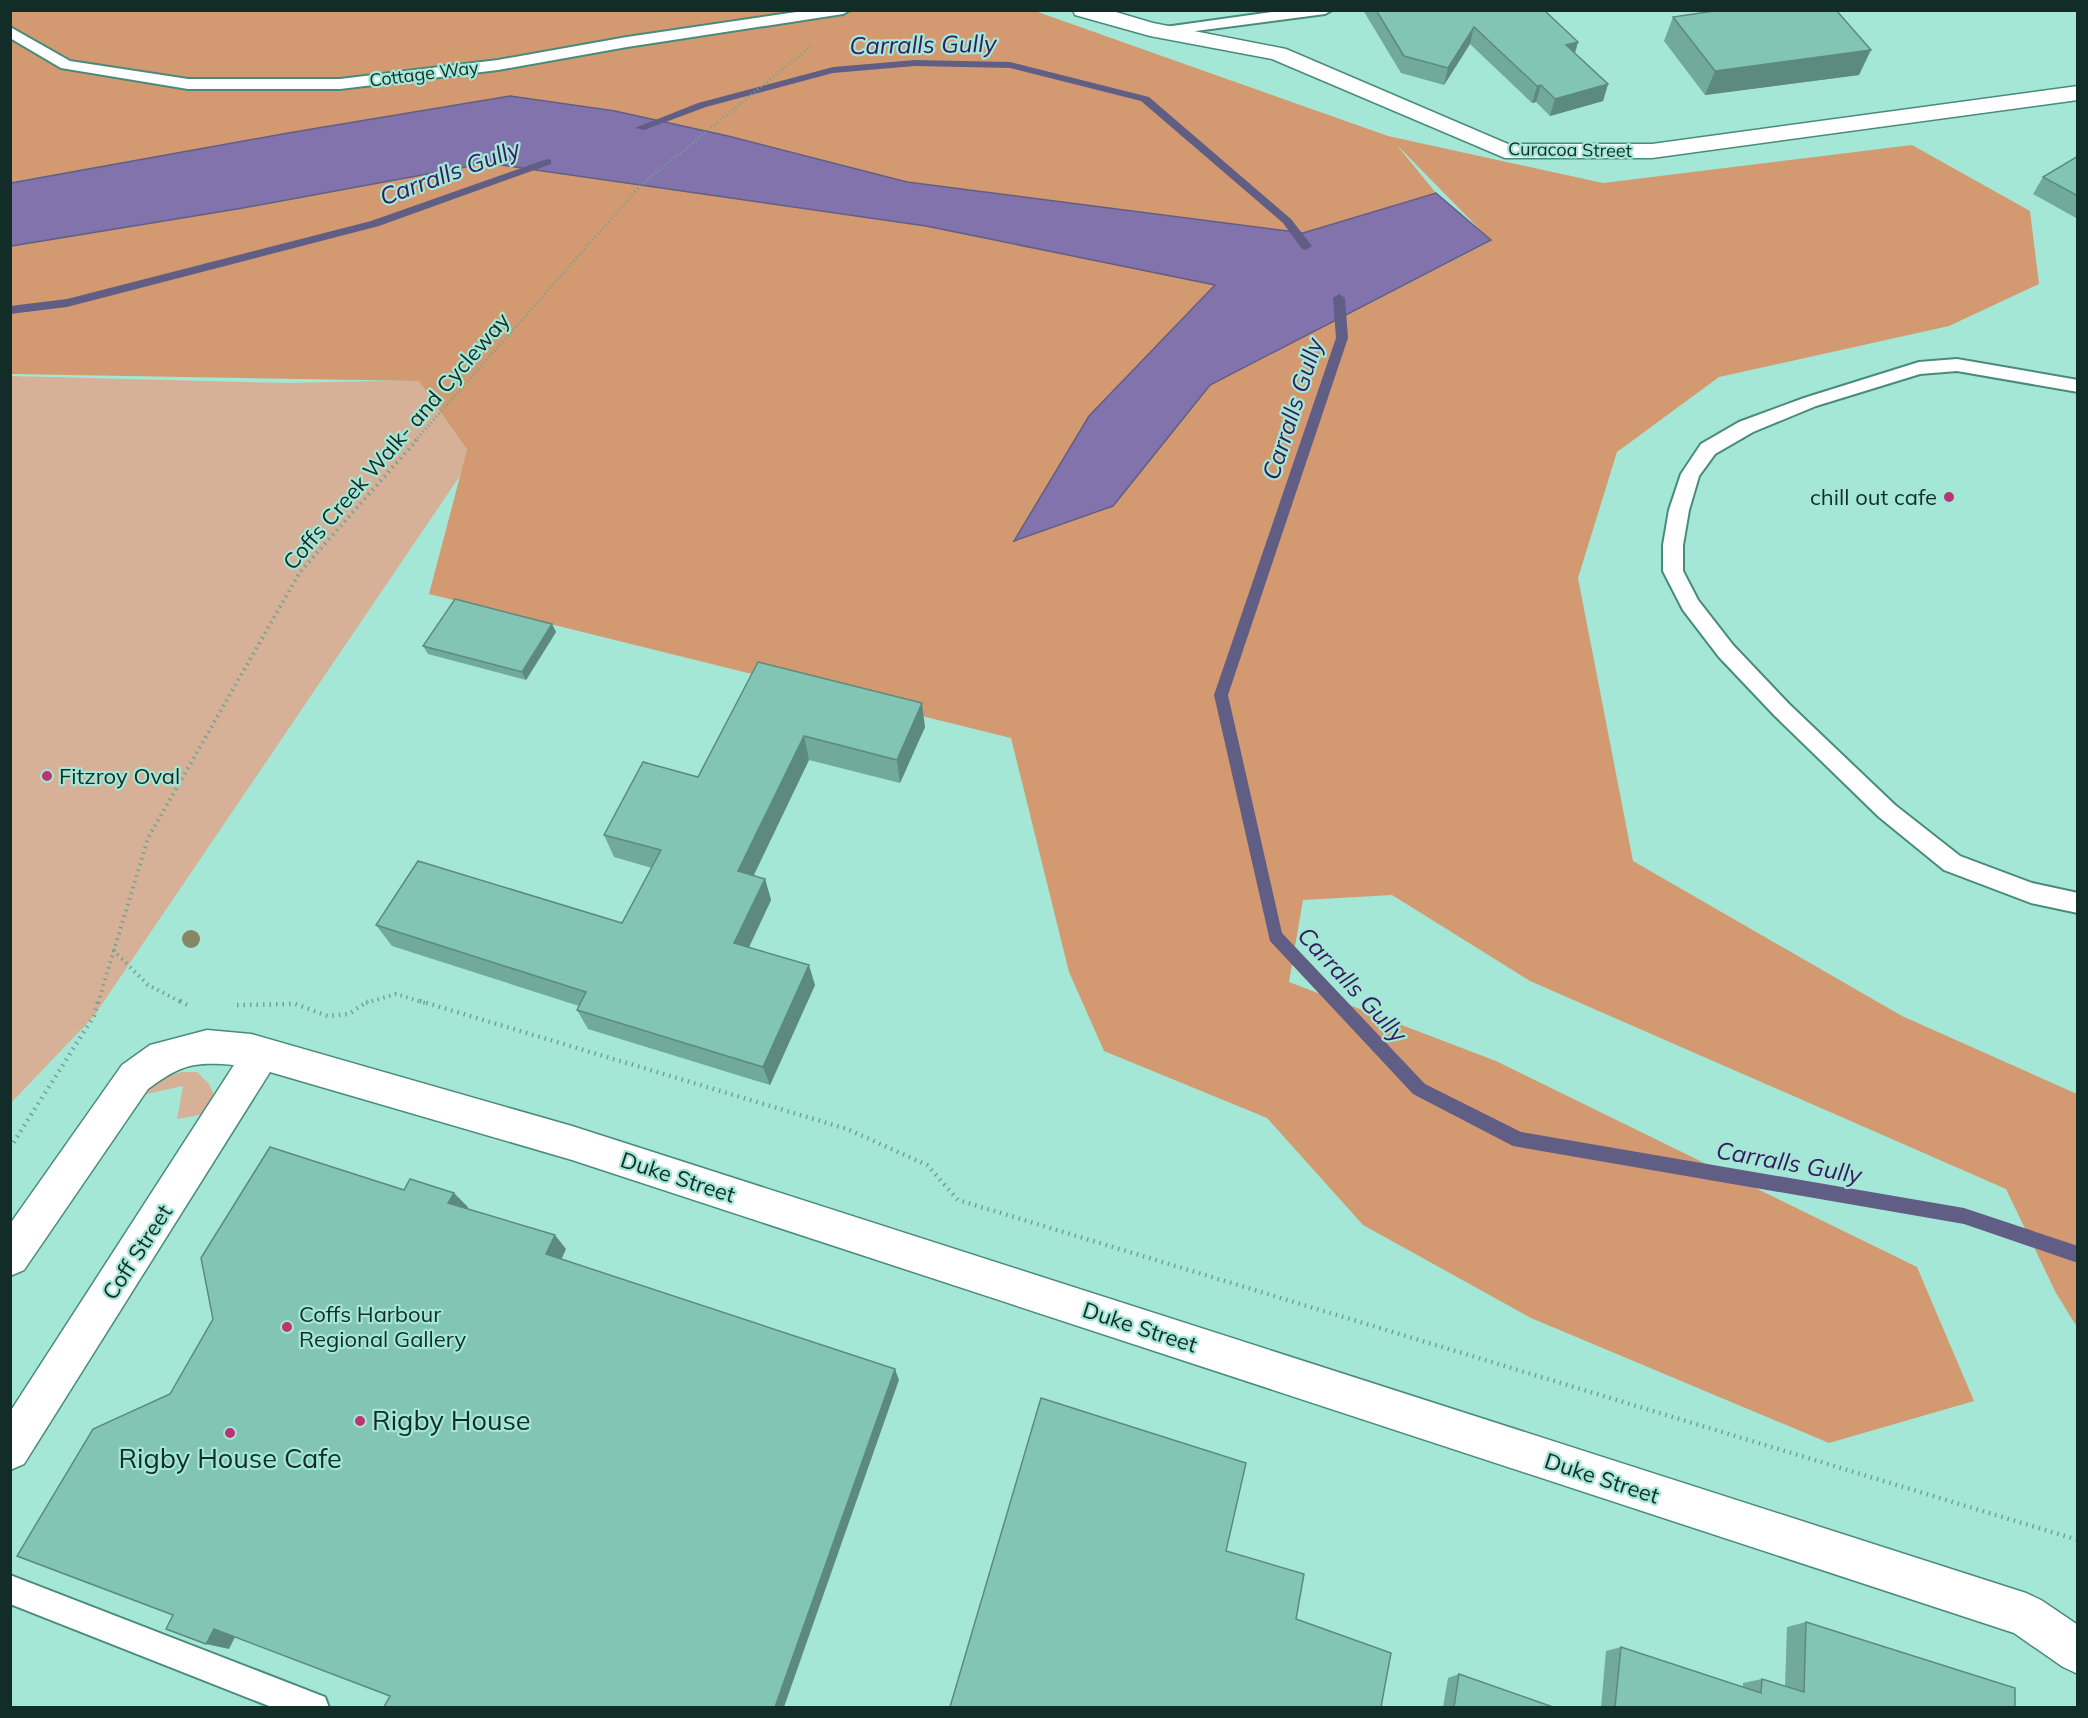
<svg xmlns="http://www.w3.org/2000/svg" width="2088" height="1718" viewBox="0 0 2088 1718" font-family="Mulish,sans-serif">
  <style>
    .green { fill: #d6b197 }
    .forest { fill: #d39a71 }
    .water { fill: #8373ad; stroke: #615e85; stroke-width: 1.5 }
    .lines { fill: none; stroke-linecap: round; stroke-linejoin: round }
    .stream { fill: #615e85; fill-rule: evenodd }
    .lane-casing { stroke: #498b7b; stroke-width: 4 }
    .street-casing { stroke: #498b7b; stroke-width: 3 }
    .path-far2 { stroke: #6fa396; stroke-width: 3; stroke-dasharray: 1 3; stroke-linecap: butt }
    .path-far1 { stroke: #6fa396; stroke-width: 4; stroke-dasharray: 1.5 4.5; stroke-linecap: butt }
    .path { stroke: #6fa396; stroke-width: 4.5; stroke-dasharray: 1.5 5; stroke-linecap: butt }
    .lane { fill: #fff; fill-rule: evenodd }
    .street { fill: #fff; fill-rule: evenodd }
    .tree { fill: #878764 }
    .wall { fill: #71a99b }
    .shaded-wall { fill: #5c8a7e }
    .building { fill: #83c5b4; stroke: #5c8a7e; stroke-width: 1.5 }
    .poi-dot { fill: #bb3473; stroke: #a4e7d6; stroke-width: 2 }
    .labels { text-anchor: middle; stroke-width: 4.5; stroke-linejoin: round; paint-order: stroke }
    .far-street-label { font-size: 18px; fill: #122d27; stroke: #a4e7d6 }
    .street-label { font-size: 22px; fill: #122d27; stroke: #a4e7d6 }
    .poi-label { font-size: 22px; fill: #122d27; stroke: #a4e7d6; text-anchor: start }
    .water-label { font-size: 24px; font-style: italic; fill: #361a61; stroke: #a4e7d6 }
    .near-poi-label { font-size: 27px; fill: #122d27; stroke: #a4e7d6; text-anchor: start }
  </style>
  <rect width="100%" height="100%" fill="#a4e7d6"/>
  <g class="green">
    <polygon points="11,376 287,383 419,380 472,458 94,1016 11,1103"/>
    <polygon points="182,1072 197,1072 209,1084 214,1095 205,1114 177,1119 183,1086 142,1095 161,1078"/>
  </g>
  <polygon class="forest" points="11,10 1035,11 1388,136 1603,183 1912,145 2030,211 2039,284 1949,326 1719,377 1617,452 1578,578 1633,861 1902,1016 2077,1094 2077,1327 2056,1293 2006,1189 1530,981 1392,895 1303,900 1289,982 1496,1061 1917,1267 1974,1401 1829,1443 1531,1318 1363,1225 1267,1118 1104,1051 1069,972 1011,738 429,594 467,450 419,381 11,374 11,246 243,208 487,163 926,226 1215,285 1089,416 1113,506 1210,385 1491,241 1396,144 1436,193 1303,233 907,182 615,111 510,96 11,182"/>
  <polygon class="water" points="510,96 615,111 728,136 907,182 1303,233 1436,193 1491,240 1210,385 1113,506 1014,541 1089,416 1215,285 926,226 487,163 243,208 11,246 11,183 288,133"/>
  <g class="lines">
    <g class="stream">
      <polygon points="915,60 1010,62 1149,97 1291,219 1312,246 1306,250 1302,249 1283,223 1141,101 1010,68 915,66 833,73 706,107 644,130 635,128 698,103 833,67"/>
      <polygon points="547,159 551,160 551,164 379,226 67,307 10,314 10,306 67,299 371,221"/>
      <polygon points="1339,294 1345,298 1348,338 1228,695 1282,933 1425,1084 1521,1132 1964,1208 2078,1246 2078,1263 1964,1224 1513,1146 1413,1094 1270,941 1214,695 1336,338 1333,298"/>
    </g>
    <defs>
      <g id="lane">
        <polygon points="810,10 850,10 843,14 627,47 498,70 340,89 188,89 61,68 10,38 10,27 70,61 188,79 340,79 498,60 627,37"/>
        <polygon points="1287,10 1332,10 1325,14 1165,35 1158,31 1165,27"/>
        <polygon points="1957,359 2078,380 2078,392 1957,371 1920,374 1816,406 1753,432 1715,454 1699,476 1689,510 1683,545 1683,571 1698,600 1733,645 1789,704 1895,805 1960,856 2032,883 2078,893 2078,913 2031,903 1944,870 1879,817 1775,716 1719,657 1683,610 1663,571 1663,545 1669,510 1681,474 1701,444 1739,422 1804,398 1919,362"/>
        <polygon points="10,1575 325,1697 329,1708 274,1708 10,1604"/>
      </g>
      <g id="street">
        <polygon points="1073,10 1109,10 1153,23 1286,49 1508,144 1652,144 2078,86 2078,100 1652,158 1505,158 1272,59 1150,36 1075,15"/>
        <path d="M207 1030 251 1034 572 1126 2026 1593 2041 1600 2078 1625V1674L2063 1667 2014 1633 572 1160 270 1072 24 1464 10 1470V1412L234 1065C194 1061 180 1065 148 1089L24 1270 10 1276V1224L122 1065 150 1045Z"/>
      </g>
    </defs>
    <use href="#lane" class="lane-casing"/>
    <use href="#street" class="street-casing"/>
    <polyline class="path-far2" points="415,441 641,185 811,46"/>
    <g class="path-far1">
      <polyline points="113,950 148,985 183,1003"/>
      <polyline points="98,1003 148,838 300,572 417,440"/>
      <polyline points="366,1003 396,994 425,1003"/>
    </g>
    <g class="path">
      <polyline points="180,1001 191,1007"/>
      <polyline points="420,1001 847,1129 927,1165 958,1200 2078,1540"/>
      <polyline points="237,1005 295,1004 328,1016 349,1014 368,1001"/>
      <polyline points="10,1148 94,1016 98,1001"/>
    </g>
    <use href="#lane" class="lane"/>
    <use href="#street" class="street"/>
  </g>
  <circle class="tree" cx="191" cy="939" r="9"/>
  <g class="wall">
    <polygon points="1363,10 1544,10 1578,42 1575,54 1608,84 1603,101 1550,116 1536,102 1532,103 1470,44 1444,85 1401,73"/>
    <polygon points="1673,17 1859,75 1705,95 1664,41"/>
    <polygon points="2078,156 2078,219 2033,194 2043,177"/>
    <polygon points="552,624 556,632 526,680 428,654 423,646"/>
    <polygon points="758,662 925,727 900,783 809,760 754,875 765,879 771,900 749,947 815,985 770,1085 588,1029 577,1010 579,1006 392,946 376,925 622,923 652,868 614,857 604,835 698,777"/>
    <polygon points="1806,1622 2015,1707 1601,1707 1606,1651 1621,1647 1743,1687 1743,1683 1762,1679 1785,1686 1787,1627"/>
    <polygon points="1459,1674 1553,1707 1443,1707 1448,1678"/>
  </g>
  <g class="shaded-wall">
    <polygon points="1474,27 1470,44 1444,85 1448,68"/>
    <polygon points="1578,42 1573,58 1566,45"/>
    <polygon points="1871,50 1859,75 1705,95 1715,71"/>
    <polygon points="1608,84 1603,101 1550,116 1555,99"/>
    <polygon points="1541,85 1536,102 1532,103 1537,86"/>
    <polygon points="552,624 556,632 526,680 522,672"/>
    <polygon points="922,703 925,727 900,783 897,760"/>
    <polygon points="804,736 809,760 745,893 738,871"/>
    <polygon points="765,879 771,900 741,964 734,943"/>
    <polygon points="809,965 815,985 770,1085 763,1067"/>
    <polygon points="454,1193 468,1207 462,1218 448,1203"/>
    <polygon points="555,1235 566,1249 558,1267 546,1254"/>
    <polygon points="895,1369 899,1380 784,1707 775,1707"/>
    <polygon points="214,1629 236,1635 229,1649 206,1644"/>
  </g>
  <g class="building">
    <polygon points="1376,10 1544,10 1578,42 1566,45 1608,84 1555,99 1541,85 1537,86 1474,27 1448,68 1404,56"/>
    <polygon points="1721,10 1836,10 1871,50 1715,71 1673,17"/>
    <polygon points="2078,156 2078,196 2043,177"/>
    <polygon points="455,599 552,624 522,672 423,646"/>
    <polygon points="758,662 922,703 897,760 804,736 738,871 765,879 734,943 809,965 763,1067 577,1010 586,992 376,925 418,861 622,923 661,850 604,835 643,762 698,777"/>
    <polygon points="270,1147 404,1190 410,1179 454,1193 448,1203 555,1235 546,1254 895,1369 775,1707 384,1707 390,1696 214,1629 206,1644 166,1629 173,1615 17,1556 93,1429 170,1394 213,1319 201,1258"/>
    <polygon points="1041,1398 1246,1463 1226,1551 1304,1574 1296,1619 1391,1653 1381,1707 950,1707"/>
    <polygon points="1806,1622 2015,1688 2015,1707 1615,1707 1621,1647 1761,1693 1762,1679 1804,1692"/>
    <polygon points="1459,1674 1553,1707 1454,1707"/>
  </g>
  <g class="poi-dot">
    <circle cx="1949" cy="497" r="6"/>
    <circle cx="47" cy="776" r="6"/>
    <circle cx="287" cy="1327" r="6"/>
    <circle cx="360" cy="1421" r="6"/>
    <circle cx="230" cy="1433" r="6"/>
  </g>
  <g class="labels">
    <g class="far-street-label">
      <text transform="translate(424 74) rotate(-7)" y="6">Cottage Way</text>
      <text transform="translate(1570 150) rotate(1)" y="6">Curacoa Street</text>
    </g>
    <g class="street-label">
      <text transform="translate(396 441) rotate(-49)" y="8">Coffs Creek Walk- and Cycleway</text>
      <text transform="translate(678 1177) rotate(18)" y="8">Duke Street</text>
      <text transform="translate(137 1252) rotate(-57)" y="8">Coff Street</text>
      <text transform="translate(1140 1327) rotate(18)" y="8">Duke Street</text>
      <text transform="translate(1602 1478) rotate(18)" y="8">Duke Street</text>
    </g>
    <g class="poi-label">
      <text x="1937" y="505" text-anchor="end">chill out cafe</text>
      <text x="59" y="784">Fitzroy Oval</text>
      <text x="299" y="1322">Coffs Harbour<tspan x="299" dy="25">Regional Gallery</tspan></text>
    </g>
    <g class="water-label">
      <text transform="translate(923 45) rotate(-1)" y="8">Carralls Gully</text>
      <text transform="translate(450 173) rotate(-20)" y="8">Carralls Gully</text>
      <text transform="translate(1293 409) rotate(-72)" y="8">Carralls Gully</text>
      <text transform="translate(1352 985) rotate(47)" y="8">Carralls Gully</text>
      <text transform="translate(1789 1163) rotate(10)" y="8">Carralls Gully</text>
    </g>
    <g class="near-poi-label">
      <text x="372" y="1430">Rigby House</text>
      <text x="230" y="1468" text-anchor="middle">Rigby House Cafe</text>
    </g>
  </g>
  <rect width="2088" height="1718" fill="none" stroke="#122d27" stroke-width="24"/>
</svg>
